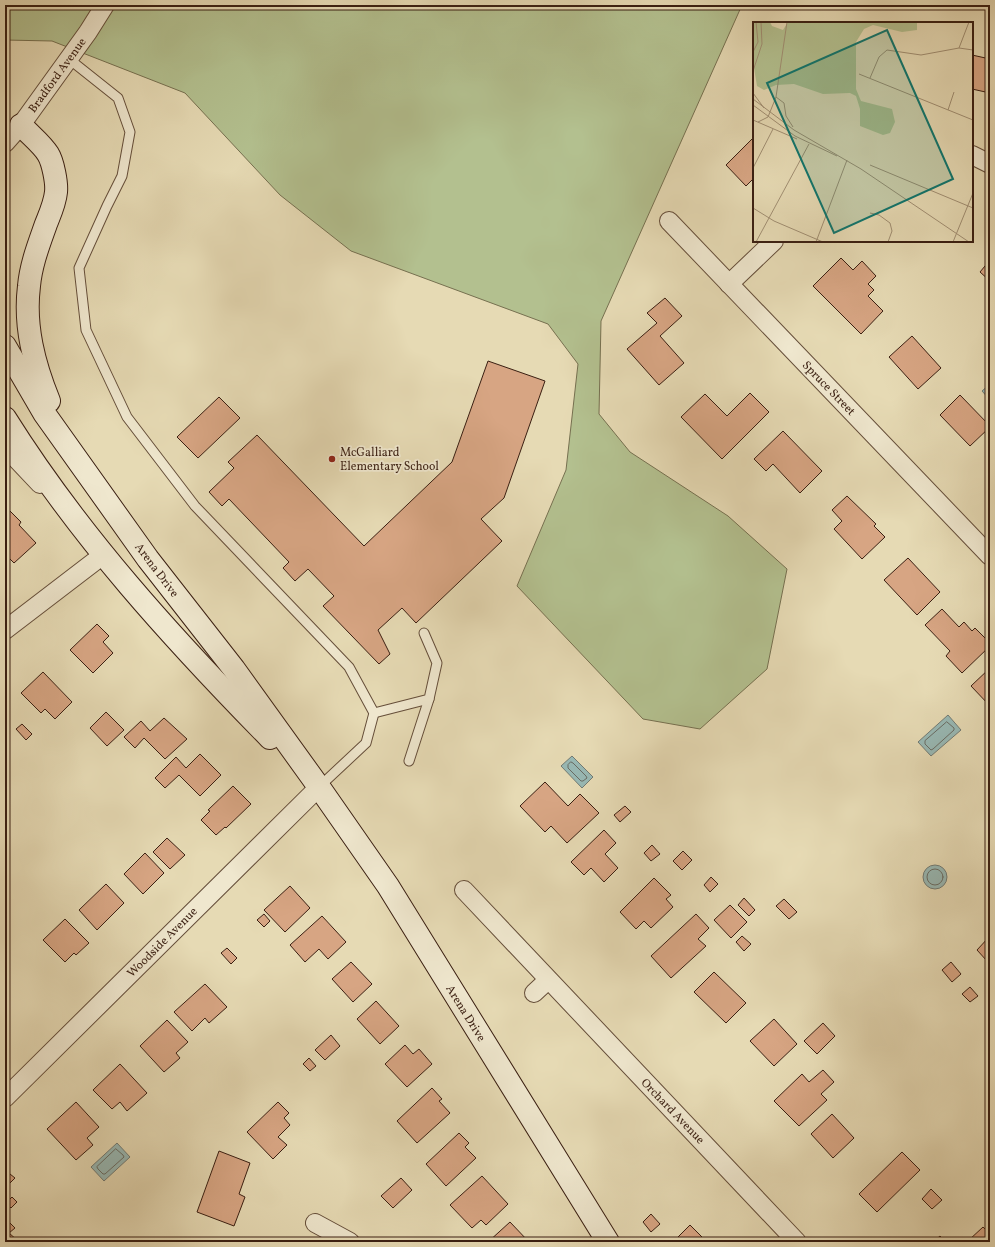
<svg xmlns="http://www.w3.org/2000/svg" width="995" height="1247" viewBox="0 0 995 1247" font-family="Vollkorn,serif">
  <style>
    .green { fill: #b3c08f; stroke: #767050 }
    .water { fill: #98b9b5; stroke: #727b74 }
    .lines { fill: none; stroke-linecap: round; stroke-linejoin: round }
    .shore { stroke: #696c64; stroke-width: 1 }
    .building { fill: #d7a583; stroke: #3a1f12 }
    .lane-casing { stroke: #654e3a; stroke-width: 11 }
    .street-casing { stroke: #654e3a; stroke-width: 20 }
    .secondary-casing { stroke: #3a1f12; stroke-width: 24 }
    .lane { stroke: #efe7ce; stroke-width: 9 }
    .street { stroke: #efe7ce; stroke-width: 18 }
    .secondary { stroke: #efe7ce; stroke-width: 22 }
    .poi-dot { fill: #8f2418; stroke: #efe7ce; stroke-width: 1.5 }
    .labels { text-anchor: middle; stroke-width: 3.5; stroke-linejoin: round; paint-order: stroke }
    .street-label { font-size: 12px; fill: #3a1f12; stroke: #efe7ce }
    .poi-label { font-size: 12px; fill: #3a1f12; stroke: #efe7ce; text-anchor: start }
    .inset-road { fill: none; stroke: #a18f73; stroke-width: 1 }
    .view { fill: #0f766e; fill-opacity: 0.15; stroke: #0f766e; stroke-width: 2 }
    .inset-edge { fill: none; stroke: #3a1f12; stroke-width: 2 }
  </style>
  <rect width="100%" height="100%" fill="#e6dab4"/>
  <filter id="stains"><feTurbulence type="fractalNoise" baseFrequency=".005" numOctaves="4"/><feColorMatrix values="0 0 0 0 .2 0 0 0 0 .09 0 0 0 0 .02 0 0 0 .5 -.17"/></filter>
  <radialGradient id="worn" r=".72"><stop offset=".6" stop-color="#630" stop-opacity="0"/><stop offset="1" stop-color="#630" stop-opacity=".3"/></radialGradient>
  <polygon class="green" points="5,5 742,5 601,321 599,414 630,452 728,516 787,569 767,669 700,729 643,719 517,586 566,470 578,364 548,324 351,251 280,195 185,93 52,41 5,40"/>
  <g class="water">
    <polygon points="990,384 990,400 982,391"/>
    <polygon points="948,715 961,730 931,756 918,742"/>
    <polygon points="572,756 593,777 582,788 561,766"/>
    <circle cx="935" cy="877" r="12"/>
    <polygon points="117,1143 130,1157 104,1181 91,1167"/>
  </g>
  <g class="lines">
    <g class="shore">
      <polygon points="947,722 954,728 954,730 933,749 931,750 925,744 925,741"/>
      <polygon points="571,762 573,763 586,776 587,778 583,781 581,781 568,768 568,765"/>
      <circle cx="935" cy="877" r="8"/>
      <polygon points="116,1149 123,1155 124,1157 105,1174 103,1174 98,1169 97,1167"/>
    </g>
  </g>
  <g class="building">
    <polygon points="972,55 990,59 990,93 972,89"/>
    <polygon points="754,137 754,178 746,186 726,165"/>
    <polygon points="841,258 853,270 862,261 876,276 868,284 874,290 868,296 883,311 861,334 813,286"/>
    <polygon points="990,260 990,281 980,272"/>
    <polygon points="665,298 682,316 660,336 684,363 659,385 627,349 657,323 647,313"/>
    <polygon points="912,336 941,368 918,389 889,357"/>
    <polygon points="488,361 545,381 504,498 481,519 502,541 416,623 402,608 378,630 390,654 379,664 323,606 334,596 308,569 295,581 283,568 289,562 229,499 222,506 209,492 234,468 228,462 257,435 364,546 452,462"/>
    <polygon points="750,393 769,412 722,459 681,417 705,394 727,416"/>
    <polygon points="960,395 990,426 990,427 970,446 940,415"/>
    <polygon points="219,397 240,418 198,458 177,437"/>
    <polygon points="783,431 822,471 800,493 773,464 766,471 754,459"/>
    <polygon points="847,496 876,524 874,526 885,537 862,559 834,529 842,521 832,510"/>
    <polygon points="5,506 21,522 19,525 36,543 14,563 5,554"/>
    <polygon points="908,558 940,592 917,615 884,580"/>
    <polygon points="942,609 959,627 964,622 972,631 975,628 990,643 990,646 962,673 946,656 950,651 925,625"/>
    <polygon points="97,624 109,636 103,642 113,653 93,673 70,650"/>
    <polygon points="990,668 990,706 971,686"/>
    <polygon points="43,672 72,702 55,719 45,709 41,713 21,693"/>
    <polygon points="106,712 124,730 107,746 90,728"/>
    <polygon points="164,718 187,739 165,759 144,738 135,748 124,737 141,721 150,731"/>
    <polygon points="22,724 32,734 26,740 16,729"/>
    <polygon points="200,754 221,775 200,796 179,775 165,788 155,778 176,757 186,768"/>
    <polygon points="545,782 568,806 580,794 599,813 567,843 551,826 545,832 520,806"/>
    <polygon points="233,786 251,804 226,828 225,827 216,835 201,820 210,811 208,810"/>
    <polygon points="625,806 631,812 620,822 614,815"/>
    <polygon points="604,830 616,843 605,854 618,868 604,882 591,868 584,875 571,862"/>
    <polygon points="167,838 185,855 170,869 153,852"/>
    <polygon points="652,845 660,854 651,861 644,853"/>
    <polygon points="683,851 692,860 682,870 673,861"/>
    <polygon points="145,853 164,873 143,894 124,874"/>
    <polygon points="711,877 718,884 710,892 704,885"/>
    <polygon points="654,878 671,895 666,899 673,907 651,928 644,921 636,929 620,912"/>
    <polygon points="106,884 124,903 97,930 79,910"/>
    <polygon points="290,886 310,908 285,932 264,910"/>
    <polygon points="744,898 755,910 749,916 738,905"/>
    <polygon points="784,899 797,912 789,919 776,906"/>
    <polygon points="730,905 747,922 731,938 714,920"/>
    <polygon points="264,914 270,921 264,927 257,920"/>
    <polygon points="696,914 709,928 698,939 706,946 671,978 651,956"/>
    <polygon points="322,916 346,942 328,959 319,949 305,962 290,945"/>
    <polygon points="65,919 89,943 76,955 74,953 65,962 43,940"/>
    <polygon points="742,936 751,944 744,951 736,942"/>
    <polygon points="989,937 990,958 987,961 977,950"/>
    <polygon points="227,948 237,958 231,964 221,953"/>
    <polygon points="351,962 372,984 353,1002 332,979"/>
    <polygon points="951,962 961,974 952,982 942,970"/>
    <polygon points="714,972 746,1003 726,1023 694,992"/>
    <polygon points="205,984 227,1007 209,1023 205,1018 192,1031 174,1012"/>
    <polygon points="970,987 978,996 970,1002 962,994"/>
    <polygon points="5,994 9,998 5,1002"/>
    <polygon points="376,1001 399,1026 380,1044 357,1019"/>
    <polygon points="774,1019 797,1044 774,1066 750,1041"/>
    <polygon points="167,1020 188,1042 176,1053 180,1058 164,1072 140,1046"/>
    <polygon points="823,1023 835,1036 817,1054 804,1041"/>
    <polygon points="331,1035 340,1046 325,1060 315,1050"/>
    <polygon points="405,1045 413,1054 419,1049 432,1064 407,1087 385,1064"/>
    <polygon points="309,1058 316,1066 310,1071 303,1064"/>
    <polygon points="120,1064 147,1093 127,1111 120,1102 112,1109 93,1090"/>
    <polygon points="823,1070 834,1082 821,1094 827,1100 799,1126 774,1101 802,1074 809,1082"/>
    <polygon points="432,1088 442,1099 439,1101 450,1113 417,1143 397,1121"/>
    <polygon points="76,1102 99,1127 87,1138 93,1145 76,1160 47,1129"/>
    <polygon points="278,1102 289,1113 284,1118 290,1125 278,1137 287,1145 273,1159 247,1132"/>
    <polygon points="832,1114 854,1138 833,1158 811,1134"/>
    <polygon points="459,1133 469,1143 465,1147 476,1158 446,1186 426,1164"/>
    <polygon points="219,1151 250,1163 239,1194 245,1197 234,1226 197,1212"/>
    <polygon points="902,1152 920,1170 877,1212 859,1194"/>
    <polygon points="5,1170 15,1178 7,1186 5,1184"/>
    <polygon points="482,1176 508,1204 486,1225 481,1220 472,1228 450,1205"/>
    <polygon points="401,1178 412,1190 393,1208 381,1196"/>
    <polygon points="931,1189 942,1200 932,1209 922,1199"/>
    <polygon points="12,1197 17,1202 11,1208 6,1203"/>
    <polygon points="651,1214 660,1224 651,1232 643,1222"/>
    <polygon points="5,1218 15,1228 9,1233 17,1240 15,1242 5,1242"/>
    <polygon points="510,1222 529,1242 488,1242"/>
    <polygon points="690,1225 707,1242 673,1242"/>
    <polygon points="983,1227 990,1234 990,1237 985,1242 970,1242 969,1240"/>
    <polygon points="940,1236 946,1242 933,1242"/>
  </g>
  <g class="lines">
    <defs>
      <g id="lane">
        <polyline points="69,59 118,98 130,132 122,176 107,206 79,268 86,330 127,417 195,506 349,667 374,713 366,743 319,787"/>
        <polyline points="374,713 429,699 437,663 424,633"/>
        <polyline points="409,761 429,699"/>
      </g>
      <g id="street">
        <polyline points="5,143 21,125 88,32 105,5"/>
        <polyline points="972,155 990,164"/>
        <polyline points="669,221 990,556"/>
        <polyline points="729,284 774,241"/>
        <polyline points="5,447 40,484"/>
        <polyline points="5,630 103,555"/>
        <polyline points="464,890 797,1242"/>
        <polyline points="534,993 548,980"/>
        <polyline points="5,1098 319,787"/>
        <polyline points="315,1223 350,1242"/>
      </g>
      <g id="secondary">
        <path d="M21 125C29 134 42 144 48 154 53 162 57 183 56 192 55 203 50 214 46 224 39 244 31 264 29 286 24 326 34 364 49 401"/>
        <polyline points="5,346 44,413 148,559 234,669 319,787 388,886 608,1242"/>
        <path d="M5 418C79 536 173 639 270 738"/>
      </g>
    </defs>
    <use href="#lane" class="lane-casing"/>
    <use href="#street" class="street-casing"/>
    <use href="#secondary" class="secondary-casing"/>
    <use href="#lane" class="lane"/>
    <use href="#street" class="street"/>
    <use href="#secondary" class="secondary"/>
  </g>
  <circle class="poi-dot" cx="332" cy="459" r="4"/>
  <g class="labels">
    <g class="street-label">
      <text transform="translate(57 75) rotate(-54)" y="4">Bradford Avenue</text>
      <text transform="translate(829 388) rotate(46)" y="4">Spruce Street</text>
      <text transform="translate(157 570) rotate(53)" y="4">Arena Drive</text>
      <text transform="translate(162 942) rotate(-45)" y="4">Woodside Avenue</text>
      <text transform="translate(466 1013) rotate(58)" y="4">Arena Drive</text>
      <text transform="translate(673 1111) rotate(46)" y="4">Orchard Avenue</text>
    </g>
    <g class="poi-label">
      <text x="340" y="456">McGalliard<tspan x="340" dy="14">Elementary School</tspan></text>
    </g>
  </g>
  <g transform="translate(753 22)">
    <rect width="220" height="220" fill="#e6dab4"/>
    <path d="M0 0H17L19 4 30 8 35 0 164 1V8L149 10 120 3 111 7 103 20V67L108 79 139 87 142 100 137 111 130 113 107 104V87L103 74 97 71 70 72 41 62 23 63 11 68 4 64 0 40Z" fill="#b3c08f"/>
    <path class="inset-road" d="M206 26 216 0M0 30 5 20 3 0M0 49 9 22 8 0M106 52 220 98M117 56 126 35 134 28 168 33 206 26 220 28M0 71 11 86M23 75 31 81 33 94 40 105M0 77 41 108 108 147 216 220M0 83 42 114 84 134M195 88 201 70M0 98 44 117M5 100 15 95 23 75 34 0M117 143 220 186M0 146 20 107M0 186 21 199 70 220M117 191 126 193 137 201 139 209 135 220M3 220 56 122M63 220 94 138M200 220 220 171"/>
    <path class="view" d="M134 8 200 157 81 211 14 61Z"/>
    <rect width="220" height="220" class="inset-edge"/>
  </g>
  <rect width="995" height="1247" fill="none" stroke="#e6dab4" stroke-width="20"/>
  <rect x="6" y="6" width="983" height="1235" fill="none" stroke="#3a1f12" stroke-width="2"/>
  <rect x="10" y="10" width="975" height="1227" fill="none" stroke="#3a1f12"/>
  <rect width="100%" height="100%" filter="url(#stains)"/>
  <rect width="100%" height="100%" fill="url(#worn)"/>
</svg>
